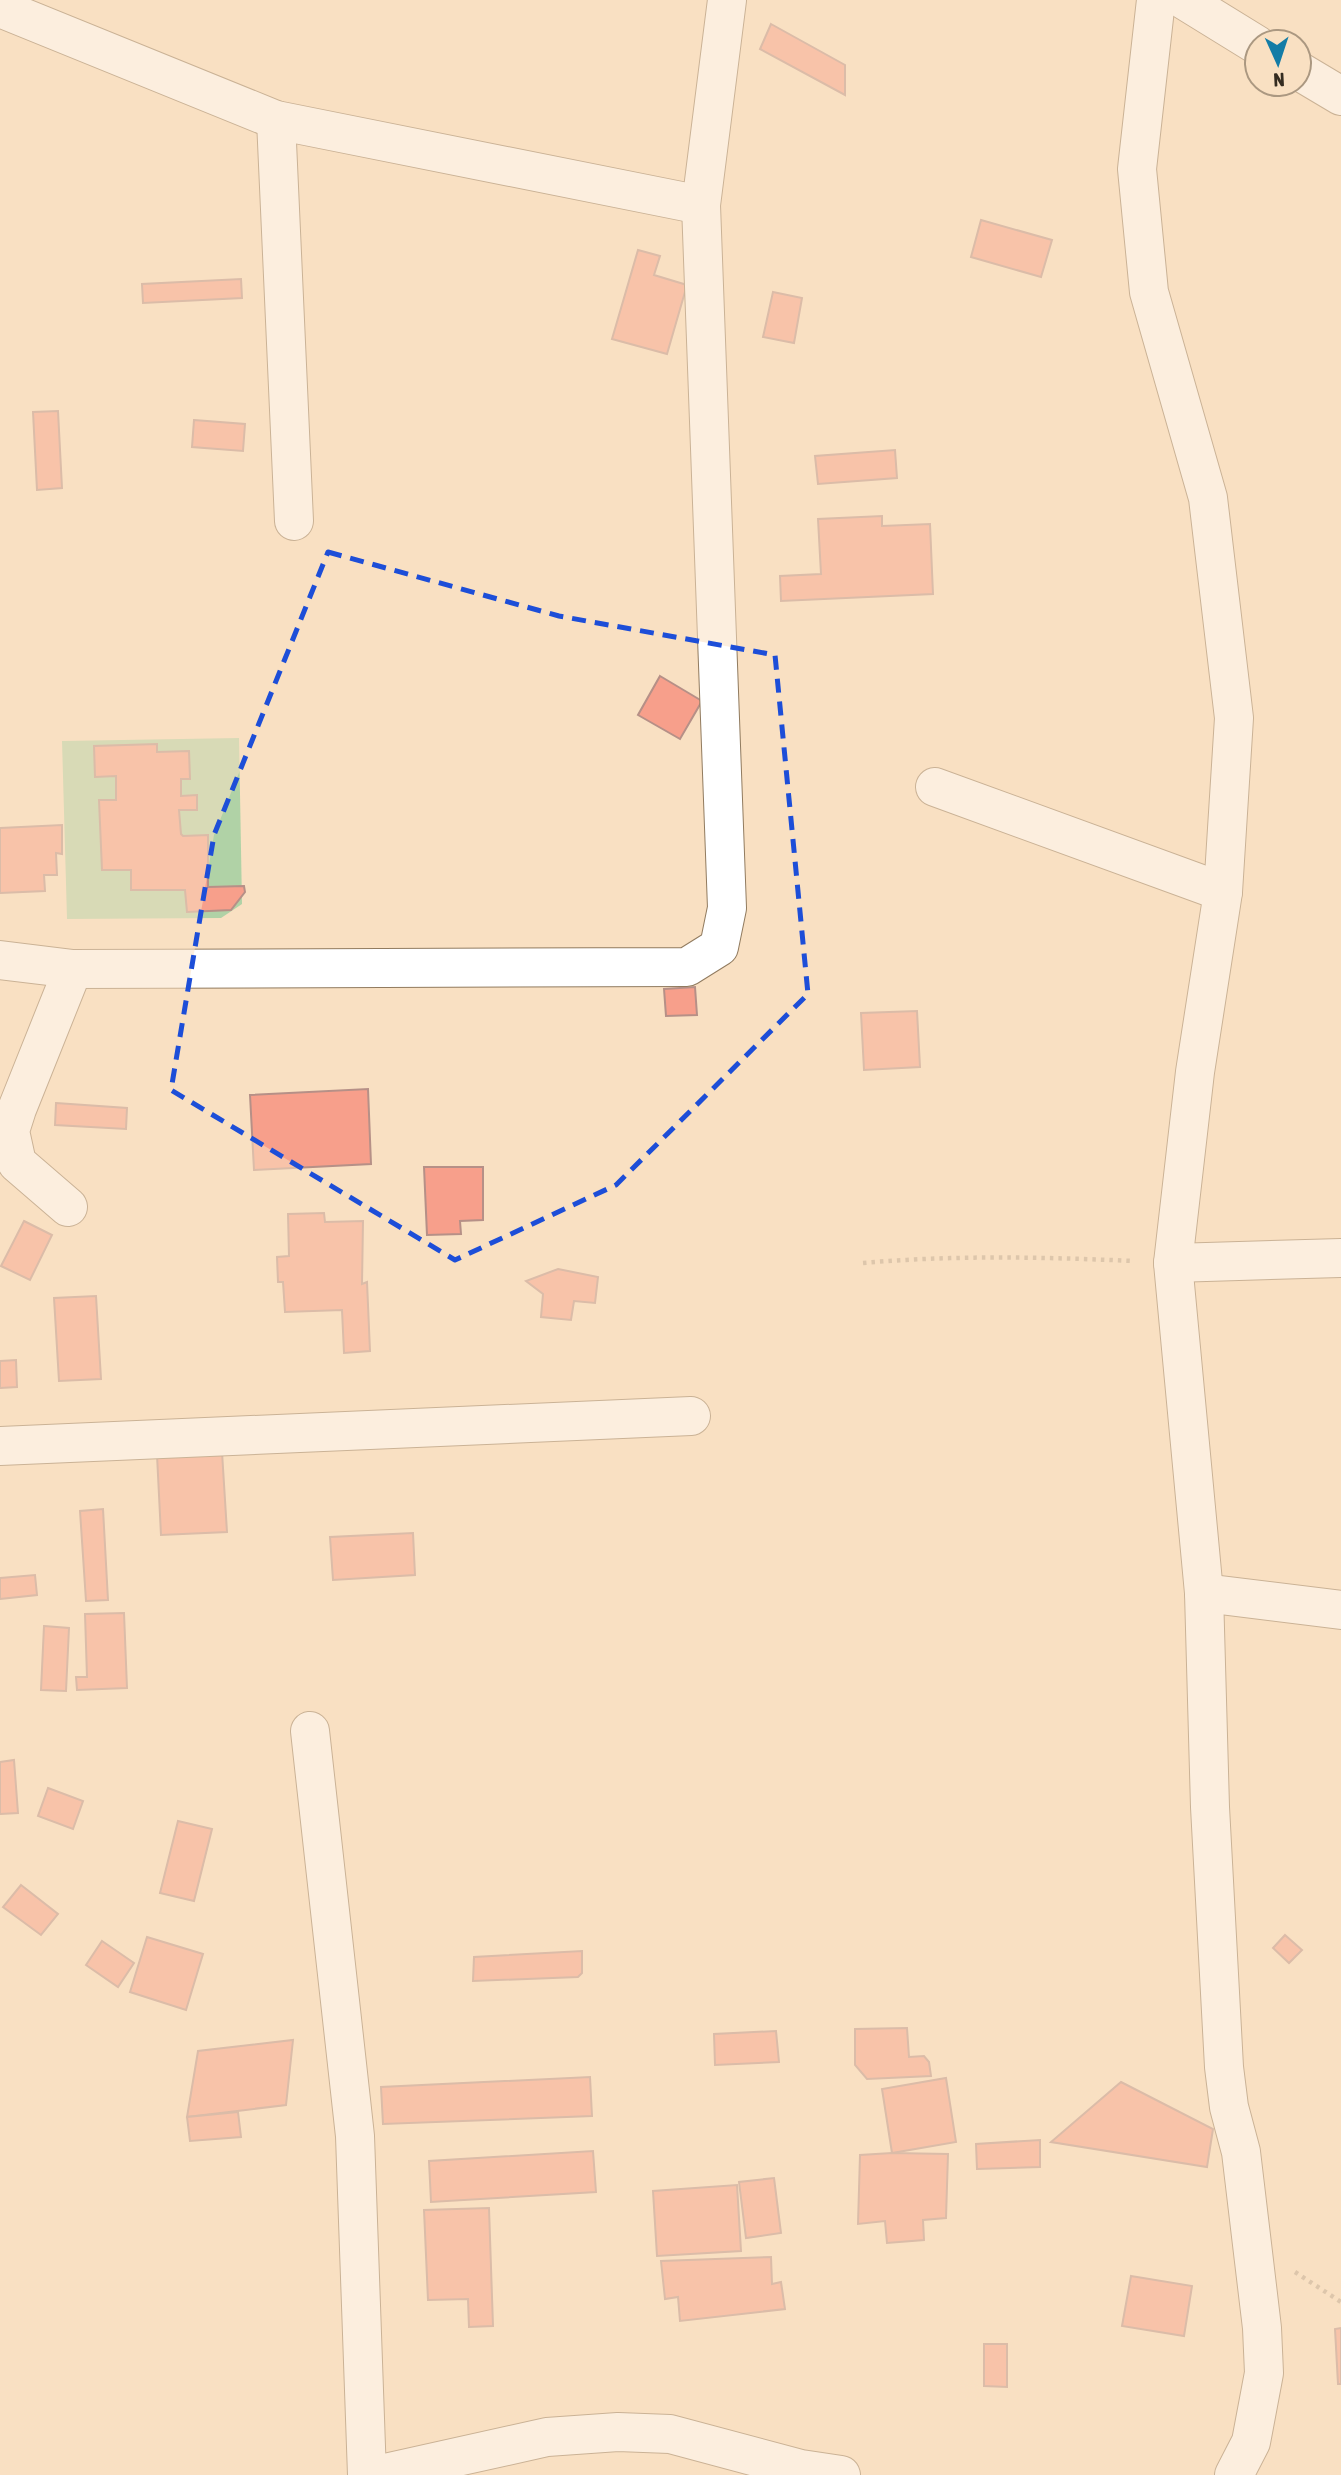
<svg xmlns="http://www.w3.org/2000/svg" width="1341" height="2475" viewBox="0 0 1341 2475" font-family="'Asap Condensed',sans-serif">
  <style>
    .green { fill: #b0d2a6 }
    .building { fill: #f79f8b; stroke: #b69087; stroke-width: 2 }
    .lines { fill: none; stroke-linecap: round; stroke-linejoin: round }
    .minor-casing { stroke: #917b5f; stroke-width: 40 }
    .path { stroke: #bba78f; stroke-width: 4.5; stroke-dasharray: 3.5 5; stroke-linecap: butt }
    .minor { stroke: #fff; stroke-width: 38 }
    .marked { fill: none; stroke: #1d4ed8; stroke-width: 5; stroke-dasharray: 14 9; stroke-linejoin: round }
  </style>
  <rect width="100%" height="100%" fill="#f9e0c2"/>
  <polygon class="green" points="239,738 242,904 221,918 67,919 62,741"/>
  <g class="building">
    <polygon points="771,24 845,65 845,95 760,49"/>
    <polygon points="981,220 1052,240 1041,277 971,257"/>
    <polygon points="638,250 660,256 654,275 687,285 667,354 612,339"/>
    <polygon points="241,279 242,298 143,303 142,284"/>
    <polygon points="773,292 802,298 794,343 763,337"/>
    <polygon points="58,411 62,488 37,490 33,412"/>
    <polygon points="194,420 245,424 243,451 192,447"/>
    <polygon points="895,450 897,478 818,484 815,456"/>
    <polygon points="882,516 882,526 930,524 933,594 781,601 780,576 821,574 818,519"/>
    <polygon points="660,676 702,701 680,739 638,715"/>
    <polygon points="157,744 157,752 189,751 190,779 181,779 181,796 197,795 197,810 179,810 181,834 183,836 208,835 208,887 244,886 245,892 231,910 187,912 185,890 131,890 131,870 102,870 99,800 116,800 116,776 95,777 94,746"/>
    <polygon points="62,825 62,854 56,853 57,875 44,875 45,891 0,893 0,828"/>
    <polygon points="695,987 697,1015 666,1016 664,989"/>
    <polygon points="917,1011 920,1067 864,1070 861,1013"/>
    <polygon points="368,1089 371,1164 254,1170 250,1095"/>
    <polygon points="56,1103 127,1108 126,1129 55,1125"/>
    <polygon points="424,1167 483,1167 483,1220 460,1221 461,1234 427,1235"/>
    <polygon points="324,1213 325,1222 363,1221 362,1284 367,1282 370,1351 344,1353 342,1310 285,1312 283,1282 278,1282 277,1257 289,1256 288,1214"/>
    <polygon points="24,1221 52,1235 30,1280 1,1266"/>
    <polygon points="558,1269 598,1277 595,1303 574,1301 571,1320 541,1317 543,1294 526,1281"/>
    <polygon points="96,1296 101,1379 59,1381 54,1298"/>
    <polygon points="16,1360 17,1387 0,1388 0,1361"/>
    <polygon points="222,1452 227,1532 161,1535 157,1455"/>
    <polygon points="103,1509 108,1600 86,1601 80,1511"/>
    <polygon points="413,1533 415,1575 333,1580 330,1537"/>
    <polygon points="35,1575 37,1595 0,1599 0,1578"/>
    <polygon points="124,1613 127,1688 77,1690 76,1677 87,1677 85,1614"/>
    <polygon points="44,1626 69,1628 66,1691 41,1690"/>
    <polygon points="14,1760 18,1813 0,1814 0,1762"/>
    <polygon points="48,1788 83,1801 73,1829 38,1816"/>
    <polygon points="178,1821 212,1829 194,1901 160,1893"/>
    <polygon points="21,1885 58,1914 41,1935 3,1907"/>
    <polygon points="1285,1935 1302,1950 1289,1963 1273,1948"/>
    <polygon points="147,1937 203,1954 186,2010 130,1992"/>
    <polygon points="102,1941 134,1963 118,1987 86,1965"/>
    <polygon points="582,1951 582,1973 578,1977 473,1981 474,1957"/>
    <polygon points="907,2028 909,2057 924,2056 929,2062 931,2076 867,2079 855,2065 855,2029"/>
    <polygon points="776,2031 779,2062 715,2065 714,2034"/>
    <polygon points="293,2040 286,2105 187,2117 198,2051"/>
    <polygon points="590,2077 592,2116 383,2124 381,2087"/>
    <polygon points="946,2078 956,2142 892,2153 882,2089"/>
    <polygon points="1121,2082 1213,2129 1207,2167 1051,2142"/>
    <polygon points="238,2112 241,2137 190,2141 187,2117"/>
    <polygon points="1040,2140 1040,2167 977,2169 976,2144"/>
    <polygon points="593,2151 596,2192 431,2202 429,2161"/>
    <polygon points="892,2153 948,2154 946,2218 923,2220 924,2240 887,2243 885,2221 858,2224 860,2155"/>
    <polygon points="774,2178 781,2233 746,2238 739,2182"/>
    <polygon points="737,2185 741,2251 657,2256 653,2191"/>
    <polygon points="489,2208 493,2326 469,2327 468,2299 428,2300 424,2210"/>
    <polygon points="771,2257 772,2284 781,2282 785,2309 680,2321 678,2297 665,2299 661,2261"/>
    <polygon points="1131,2276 1192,2286 1184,2336 1122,2326"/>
    <polygon points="1341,2328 1341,2384 1338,2384 1335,2329"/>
    <polygon points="984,2344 1007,2344 1007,2387 984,2386"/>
  </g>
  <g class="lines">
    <defs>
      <g id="minor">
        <polyline points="1156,0 1137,169 1149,292 1208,498 1234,718 1223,892 1195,1072 1173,1263 1204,1593 1210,1807 1224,2067 1229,2107 1241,2152 1262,2328 1264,2373 1251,2442 1234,2475"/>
        <polyline points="1184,0 1257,45"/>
        <polyline points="0,8 276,120 701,205"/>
        <polyline points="1299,71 1341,96"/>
        <polyline points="276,120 294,521"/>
        <polyline points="935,787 1223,892"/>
        <polyline points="0,960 73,969 687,967 719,947 727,908 701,205 727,0"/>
        <polyline points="68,1207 17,1163 10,1131 17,1109 73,969"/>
        <polyline points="1173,1263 1341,1258"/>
        <polyline points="0,1446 691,1416"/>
        <polyline points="1204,1593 1341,1610"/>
        <polyline points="310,1731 355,2136 367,2475"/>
        <polyline points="376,2475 547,2437 618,2432 670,2434 801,2469 841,2475"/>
      </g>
    </defs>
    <use href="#minor" class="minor-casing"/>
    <g class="path">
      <path d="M863 1263C953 1255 1044 1257 1134 1261"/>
      <polyline points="1295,2272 1341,2302"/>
    </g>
    <use href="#minor" class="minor"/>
  </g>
  <path d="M0 0H1341V2475H0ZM328 552 559 616 775 655 808 994 616 1185 455 1260 171 1090 214 835Z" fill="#f9e0c2" fill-opacity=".55" fill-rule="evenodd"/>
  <path class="marked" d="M328 552 559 616 775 655 808 994 616 1185 455 1260 171 1090 214 835Z"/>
  <g transform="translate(1278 63) rotate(177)"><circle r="33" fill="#f9e0c2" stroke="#ab9881" stroke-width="2"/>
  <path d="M0-5L12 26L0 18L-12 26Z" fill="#147ca6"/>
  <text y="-10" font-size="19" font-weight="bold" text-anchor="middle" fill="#352c20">N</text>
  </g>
</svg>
